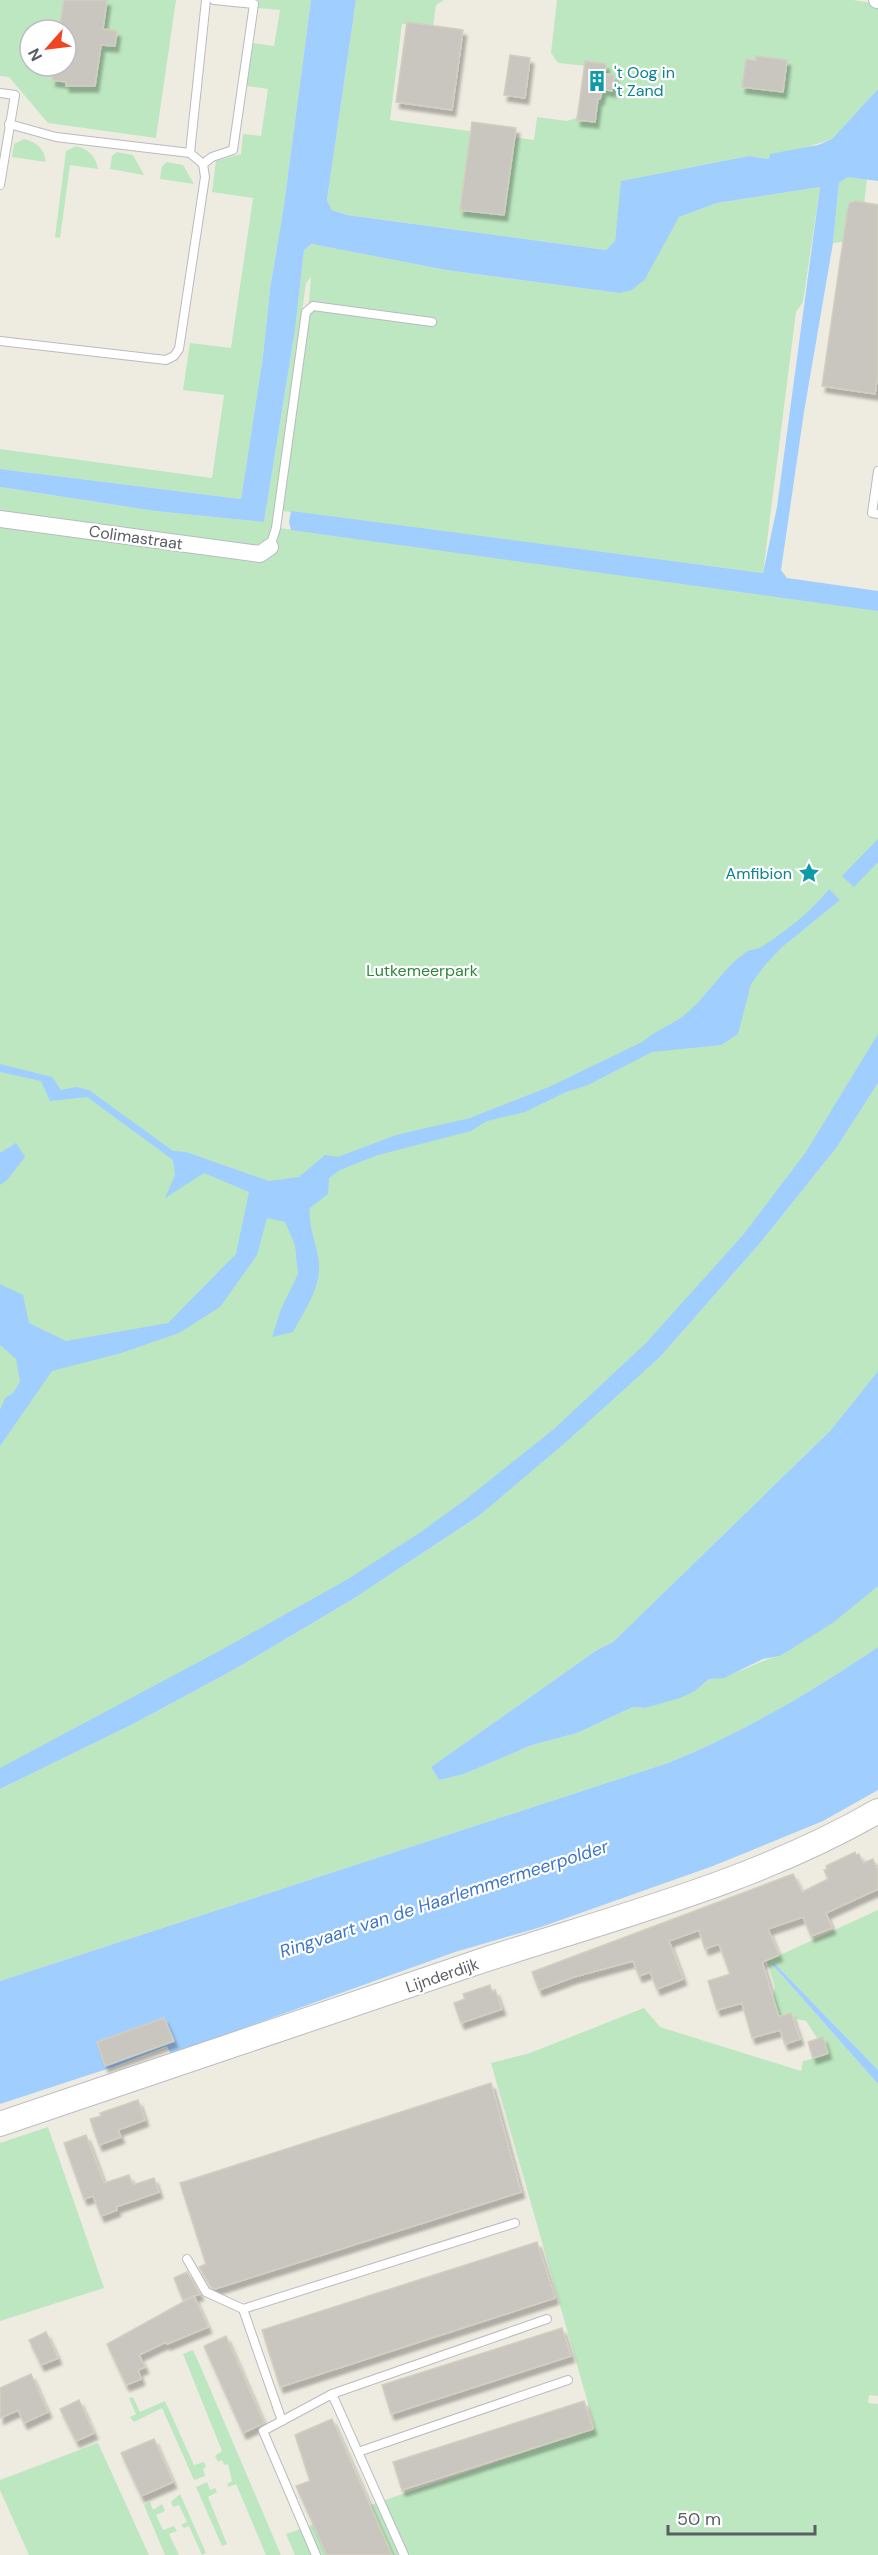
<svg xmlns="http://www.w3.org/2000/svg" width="878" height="2555" viewBox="0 0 878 2555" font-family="'DM Sans',sans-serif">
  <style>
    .green { fill: #bde7c0; fill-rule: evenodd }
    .water { fill: #a0ceff }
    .building { fill: #c9c6bf; stroke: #d3cec0; stroke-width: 1.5; filter: url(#shadow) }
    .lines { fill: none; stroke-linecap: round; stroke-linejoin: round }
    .lane-casing { stroke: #b9bbc1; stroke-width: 10 }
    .street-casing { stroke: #b9bbc1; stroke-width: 18 }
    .secondary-casing { stroke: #babdc4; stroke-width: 26 }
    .lane { stroke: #fff; stroke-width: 8 }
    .street { stroke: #fff; stroke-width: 16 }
    .secondary { stroke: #fff; stroke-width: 24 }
    .labels { text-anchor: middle; stroke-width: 4.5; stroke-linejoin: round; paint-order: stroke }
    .culture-label { font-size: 16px; fill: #0d838f; stroke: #fff; text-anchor: start }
    .street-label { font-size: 16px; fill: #5a5d63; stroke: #fff }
    .park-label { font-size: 16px; fill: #30843b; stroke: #fff }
    .water-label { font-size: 18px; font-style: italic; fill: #3e76c7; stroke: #fff }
  </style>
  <defs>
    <filter id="shadow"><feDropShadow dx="3.5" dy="6" stdDeviation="1.5" flood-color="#0004"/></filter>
  </defs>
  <rect width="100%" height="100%" fill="#eeece1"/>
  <g class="green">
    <path d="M0 0H176L156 138 48 123 9 77 0 76ZM30 30H66V66H30Z"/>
    <polygon points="258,0 311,0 284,205 270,289 263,356 241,499 0,469 0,449 212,478 224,395 183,390 190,343 231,348 253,198 212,192 216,161 241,154 243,134 261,136 268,89 247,86 253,43 274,46 280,10 258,8"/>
    <polygon points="356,0 444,0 436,5 433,27 402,24 390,120 534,140 537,117 567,121 576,118 587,66 558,63 551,53 557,0 853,0 878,4 878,89 832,139 769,159 749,156 622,181 615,241 606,250 347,215 332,210 327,200"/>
    <path d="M24 139C37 143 44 148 46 162L12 157 14 144Z"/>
    <path d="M76 146C89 150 95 155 98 169L70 165 60 238 55 237 66 151Z"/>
    <polygon points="117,152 133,155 144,175 110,169 112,156"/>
    <polygon points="167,162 183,165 194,184 160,179 162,166"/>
    <polygon points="848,177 867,179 860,240 833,243 839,183"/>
    <path d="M820 187 803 302 796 312 763 573 283 511 307 326 311 277 306 283 271 534 265 542 248 547 263 560C278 556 277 541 279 528L775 589 878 607V1046L807 1170 661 1338 438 1530 0 1776V487L155 511 264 522 295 330 304 250 313 244 446 270 619 293 679 217 717 203Z"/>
    <path d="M878 1083V1371L830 1431 613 1642 597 1650 431 1767 439 1780 464 1774 532 1745 577 1733 633 1707 645 1708 695 1691 709 1679C734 1678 755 1661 780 1656L878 1586V1647C812 1692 742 1733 668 1763L0 1981V1789L135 1723 235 1669 353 1599 480 1515 661 1356 760 1243 837 1147Z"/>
    <polygon points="878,1910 878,2070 775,1964 772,1964 878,2084 878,2396 869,2395 868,2403 878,2404 878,2555 295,2555 286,2534 595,2428 491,2063 530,2053 644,2008 660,2027 801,2071 803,2061 828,2055 806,2021 778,2015 772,2003 775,1987 767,1961"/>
    <polygon points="48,2127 104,2288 0,2321 0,2143"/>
    <polygon points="193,2350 202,2370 281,2555 266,2555 236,2484 229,2487 227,2484 232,2481 228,2464 224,2465 222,2460 218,2462 215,2456 222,2451 183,2354"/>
    <polygon points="133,2397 140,2412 165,2401 194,2465 204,2462 206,2467 203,2469 205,2476 194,2480 162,2408 134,2422 130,2417 136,2414 129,2398"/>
    <polygon points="98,2443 149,2555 29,2555 0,2490 0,2480"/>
    <polygon points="207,2482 210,2490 215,2488 217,2492 208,2497 227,2544 222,2546 196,2487"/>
    <polygon points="180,2494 206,2553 202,2555 189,2526 184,2528 181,2525 187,2522 179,2505 173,2507 171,2502"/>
    <polygon points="150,2502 153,2510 162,2504 165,2511 156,2515 163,2530 174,2526 177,2531 169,2534 179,2555 165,2555 144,2505"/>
  </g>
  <g class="water">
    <polygon points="311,0 356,0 327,200 332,210 347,215 606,250 615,241 621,181 749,156 769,159 770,154 818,145 832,139 878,89 878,181 848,177 839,183 833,243 804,412 781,570 787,578 878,591 878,611 291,530 289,522 291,511 763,573 777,507 820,187 717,203 679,217 645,279 632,290 619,293 446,270 312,244 304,250 295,330 264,522 155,511 0,487 0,469 241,499 263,356 270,289 284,205"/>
    <polygon points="878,839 878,862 854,887 842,876"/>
    <path d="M829 889 840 900 782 947 765 965 751 984 738 1034 721 1045 652 1052 588 1085 566 1092 525 1112 487 1121 471 1131 378 1155 340 1170 329 1178 328 1194 310 1208C308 1228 317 1244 319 1263 321 1288 304 1311 293 1332L272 1337 281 1309 298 1274 295 1245 285 1222 267 1218 257 1255 220 1307 179 1333 121 1353 52 1371 0 1446V1410L5 1398 13 1393 20 1382 16 1359 0 1345V1284L23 1295 29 1323 66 1341 168 1323 236 1254 249 1192 204 1173 165 1198 175 1175 173 1160 87 1097 50 1101 41 1081 0 1072V1064L52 1077 61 1090 76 1087 89 1090 173 1151 186 1152 269 1181 299 1177 325 1155 338 1157 396 1135 470 1118 549 1087 642 1042C656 1030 675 1024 688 1012 709 994 723 968 746 952 751 949 757 950 763 946 787 930 811 912 829 889Z"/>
    <polygon points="878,1034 878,1083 837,1147 760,1243 661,1356 566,1442 480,1515 353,1599 235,1669 135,1723 0,1789 0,1768 223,1649 348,1579 418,1534 465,1500 554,1429 646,1343 743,1235 806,1152"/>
    <polygon points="16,1143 25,1157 7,1180 0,1185 0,1153"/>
    <polygon points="878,1371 878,1586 834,1622 780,1656 763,1659 724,1678 709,1679 695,1691 680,1698 645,1708 633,1707 577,1733 532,1745 464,1774 439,1780 431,1767 597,1650 613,1642 830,1431"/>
    <path d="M878 1647V1790L823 1821 713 1866 541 1927 455 1952 171 2054 167 2046 113 2067 0 2104V1981L668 1763C742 1733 812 1692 878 1647Z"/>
    <polygon points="772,1964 775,1964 878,2070 878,2084"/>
  </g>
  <g class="building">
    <polygon points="64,0 107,0 103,29 117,31 115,46 101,45 95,86 66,86 66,82 52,80 54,66 66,66 66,30 59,30"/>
    <polygon points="407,22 463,30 452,110 396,102"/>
    <polygon points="510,55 530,58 525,98 504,95"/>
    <polygon points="756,56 787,60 783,92 742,87 746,59 756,61"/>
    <polygon points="585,61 606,64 605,74 614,75 612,91 603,89 600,99 598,99 595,122 577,120"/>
    <polygon points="472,122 516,128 504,215 460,210"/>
    <polygon points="856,201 878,205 878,373 875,394 822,386 848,207 850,203"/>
    <polygon points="855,1852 856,1855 859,1854 863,1863 873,1859 878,1871 878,1889 826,1913 832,1928 811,1936 803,1917 768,1929 779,1955 762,1962 779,2017 791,2013 800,2039 785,2044 780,2030 752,2038 742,2003 717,2010 708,1981 730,1974 719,1944 705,1949 699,1930 669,1941 683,1979 657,1989 650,1972 639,1976 633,1961 574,1977 539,1990 532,1972 793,1874 802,1892 828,1879 824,1870 827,1869 826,1866"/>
    <polygon points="490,1985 492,1992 495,1990 502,2009 461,2023 454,2003 465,1999 463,1994"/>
    <polygon points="164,2018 174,2041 105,2066 97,2042"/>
    <polygon points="823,2037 828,2053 813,2058 808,2042"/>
    <polygon points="491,2083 521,2192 215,2289 211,2287 199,2267 206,2264 180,2183"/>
    <polygon points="138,2100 145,2120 118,2130 121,2137 99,2145 90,2119 101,2116 100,2113"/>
    <polygon points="86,2135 104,2183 129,2175 133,2185 154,2178 159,2192 116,2207 117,2210 101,2216 93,2196 84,2199 64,2143"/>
    <polygon points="537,2242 555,2298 280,2387 262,2330"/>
    <polygon points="187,2272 200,2294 194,2296 208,2327 167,2344 166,2342 139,2355 145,2367 138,2370 141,2379 126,2385 107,2344 194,2296 183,2300 174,2278"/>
    <polygon points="562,2328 571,2356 391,2414 382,2385"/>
    <polygon points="46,2332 58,2358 41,2365 29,2340"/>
    <polygon points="226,2336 264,2423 243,2433 204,2346"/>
    <polygon points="31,2374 48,2412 24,2423 18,2410 0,2418 0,2388"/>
    <polygon points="79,2400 94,2433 76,2441 60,2409"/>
    <polygon points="584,2401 593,2429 402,2490 393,2462"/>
    <polygon points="332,2419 392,2555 327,2555 296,2486 310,2481 295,2435"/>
    <polygon points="154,2439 173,2482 141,2496 121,2453"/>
  </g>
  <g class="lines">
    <defs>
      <g id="lane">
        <polyline points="0,93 15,95 0,185"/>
        <polyline points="9,124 56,137 190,153"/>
        <polyline points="203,164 212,157 233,150 254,4 214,0"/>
        <polyline points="0,341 166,360 174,356 179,349 205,177 203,164 190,153 206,0"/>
        <polyline points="878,471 872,513 878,514"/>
        <polyline points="270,547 276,528 306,312 313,306 432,322"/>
        <polyline points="187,2259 206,2292 243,2309 282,2421"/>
        <polyline points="243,2309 515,2223"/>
        <polyline points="332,2394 547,2319"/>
        <polyline points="358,2452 568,2380"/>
        <polyline points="316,2555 263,2431 332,2394 404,2555"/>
      </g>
      <g id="street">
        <polyline points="877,0 878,0"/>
        <polyline points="0,519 260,554 270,547"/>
      </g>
      <path id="secondary" d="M0 2124C159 2071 316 2016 475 1963 611 1918 754 1883 878 1811"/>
    </defs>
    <use href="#lane" class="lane-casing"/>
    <use href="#street" class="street-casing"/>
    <use href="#secondary" class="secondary-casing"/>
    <use href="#lane" class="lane"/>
    <use href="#street" class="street"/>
    <use href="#secondary" class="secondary"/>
  </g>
  <defs>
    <symbol id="building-bare" viewBox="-9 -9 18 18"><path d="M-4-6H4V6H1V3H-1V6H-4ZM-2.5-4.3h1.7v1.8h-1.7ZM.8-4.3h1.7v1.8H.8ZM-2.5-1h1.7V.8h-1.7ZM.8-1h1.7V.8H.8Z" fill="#0f9aa8" stroke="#fff" stroke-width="2.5" paint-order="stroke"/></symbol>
    <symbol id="sight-bare" viewBox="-9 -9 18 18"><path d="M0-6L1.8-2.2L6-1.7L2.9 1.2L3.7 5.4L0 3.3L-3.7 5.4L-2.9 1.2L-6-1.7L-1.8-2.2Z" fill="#0f9aa8" stroke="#fff" stroke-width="2.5" paint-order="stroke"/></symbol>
  </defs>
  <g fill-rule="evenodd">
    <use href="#building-bare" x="582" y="66" width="30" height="30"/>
    <use href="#sight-bare" x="794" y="858" width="30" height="30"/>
  </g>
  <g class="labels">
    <g class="culture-label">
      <text x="614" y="78">'t Oog in<tspan x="614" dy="18">'t Zand</tspan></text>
      <text x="792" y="879" text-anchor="end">Amfibion</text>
    </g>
    <g class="street-label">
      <text transform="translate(136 537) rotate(8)" y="6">Colimastraat</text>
      <text transform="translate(442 1975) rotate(-19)" y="6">Lijnderdijk</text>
    </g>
    <g class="park-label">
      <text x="422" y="976">Lutkemeerpark</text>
    </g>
    <g class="water-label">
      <text transform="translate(444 1899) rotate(-18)" y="6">Ringvaart van de Haarlemmermeerpolder</text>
    </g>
  </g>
  <g transform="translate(48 48) rotate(242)"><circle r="28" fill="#ffffff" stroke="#bdbec1" stroke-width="1.5"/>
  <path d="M0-4.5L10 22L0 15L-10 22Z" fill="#f04525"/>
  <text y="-9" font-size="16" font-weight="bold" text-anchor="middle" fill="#5a5d63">N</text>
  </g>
  <path d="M668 2525v9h147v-9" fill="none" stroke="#5a5d63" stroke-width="3"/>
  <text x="677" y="2525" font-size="18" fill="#5a5d63" stroke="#ffffff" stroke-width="4.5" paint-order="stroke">50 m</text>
</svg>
